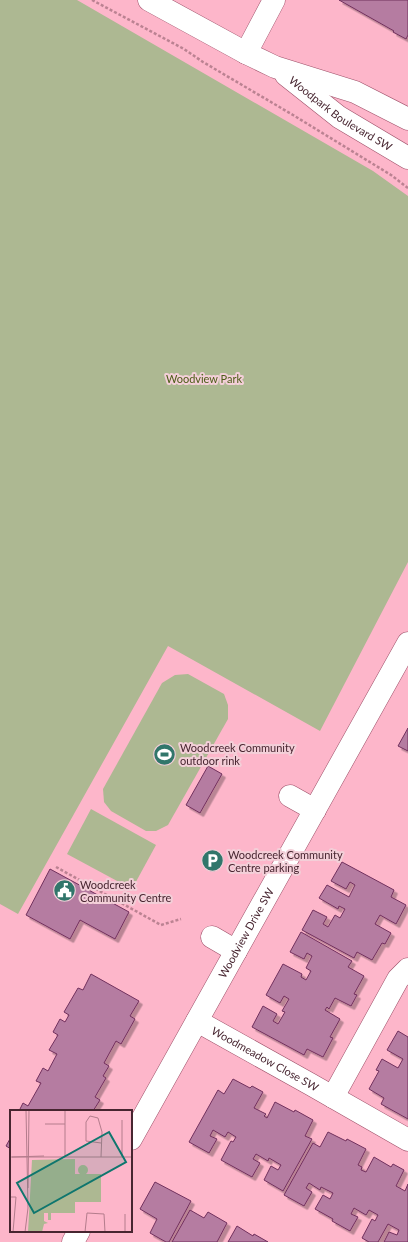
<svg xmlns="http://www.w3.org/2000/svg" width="408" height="1242" viewBox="0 0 408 1242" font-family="Lato,sans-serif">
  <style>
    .green { fill: #adb892 }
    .building { fill: #b57ca1; stroke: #71305d; filter: url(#shadow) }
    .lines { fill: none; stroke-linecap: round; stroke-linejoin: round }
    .minor-casing { stroke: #9e5069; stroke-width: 23 }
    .path { stroke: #bb8292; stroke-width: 2.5; stroke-dasharray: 3 2; stroke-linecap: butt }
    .minor { stroke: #fff; stroke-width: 22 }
    .labels { text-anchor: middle; stroke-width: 4; stroke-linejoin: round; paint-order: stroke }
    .street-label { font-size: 11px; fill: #472530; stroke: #f3cfd8 }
    .park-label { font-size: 11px; fill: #4d5c18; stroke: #f3cfd8 }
    .poi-label { font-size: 11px; fill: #472530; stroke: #f3cfd8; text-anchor: start }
    .inset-road { fill: none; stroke: #b47c8c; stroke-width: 1 }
    .view { fill: #0f766e; fill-opacity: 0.15; stroke: #0f766e; stroke-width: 2 }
    .inset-edge { fill: none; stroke: #472530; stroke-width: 2 }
  </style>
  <defs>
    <filter id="shadow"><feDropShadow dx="3.5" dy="3.5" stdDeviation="0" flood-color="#0004"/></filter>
  </defs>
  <rect width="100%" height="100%" fill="#fdb6ca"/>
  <g class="green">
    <polygon points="0,0 77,0 373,171 408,196 408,562 320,731 168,646 18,914 0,904"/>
    <polygon points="188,674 224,694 228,705 228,719 168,825 156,831 146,831 111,811 104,802 103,789 162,683 175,675"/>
    <polygon points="91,809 156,845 132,889 67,854"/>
  </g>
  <g class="building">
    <polygon points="339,0 408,0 408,35 406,39 393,32 394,31"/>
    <polygon points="408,728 408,751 398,746"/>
    <polygon points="208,766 222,774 200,813 186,805"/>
    <polygon points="342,862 394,890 391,897 406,905 396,924 380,915 375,924 391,933 385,944 382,943 372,960 357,952 354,958 302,930 313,910 327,917 323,924 328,927 335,915 340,918 345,909 339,906 338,909 319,898 327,885 349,897 355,885 350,882 346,889 331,881"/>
    <polygon points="50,869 129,912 115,939 80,920 70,939 26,915"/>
    <polygon points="301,932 352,961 348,967 364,976 354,994 357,995 351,1006 335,998 329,1009 327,1007 325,1010 340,1019 330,1037 333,1038 323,1057 307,1049 304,1055 252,1027 263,1006 277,1014 273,1021 278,1024 285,1012 282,1011 289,999 284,996 280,1003 266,995 283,964 302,974 301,977 306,980 311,971 306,968 312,956 307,953 304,959 290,952"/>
    <polygon points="91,974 139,1001 130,1016 135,1019 121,1044 116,1041 104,1063 109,1066 103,1076 106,1078 95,1097 100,1100 93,1111 88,1110 87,1111 19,1111 23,1103 28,1106 41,1083 36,1081 43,1068 48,1071 57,1054 49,1050 58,1035 53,1032 60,1019 65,1022 69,1015 64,1012 78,988 83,990"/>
    <polygon points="398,1031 408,1037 408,1119 381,1104 384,1098 369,1089 379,1071 376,1070 382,1059 398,1068 403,1059 387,1050"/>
    <polygon points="233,1079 250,1088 252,1086 263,1092 254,1108 266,1114 264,1116 267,1118 275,1102 294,1112 295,1110 313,1120 305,1136 312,1139 283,1191 264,1180 271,1166 278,1170 281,1165 269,1158 268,1161 256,1154 253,1159 260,1163 252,1177 221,1160 231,1141 233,1142 236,1137 228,1132 225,1137 213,1130 210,1136 217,1139 209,1153 189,1142 218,1090 224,1094"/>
    <polygon points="328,1132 346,1141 347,1139 366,1149 358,1165 362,1167 361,1170 366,1172 374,1157 391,1167 393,1164 404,1170 396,1186 405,1191 408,1184 408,1242 384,1242 389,1232 397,1235 399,1230 388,1224 378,1242 369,1242 362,1238 372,1219 375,1221 378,1215 369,1210 366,1215 354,1208 351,1214 358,1217 350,1231 332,1221 333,1219 315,1209 323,1195 330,1199 333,1193 321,1187 320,1190 309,1183 306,1188 312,1192 304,1206 284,1195 313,1143 320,1147"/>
    <polygon points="11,1137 11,1149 6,1146"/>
    <polygon points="155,1182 191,1201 169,1242 166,1242 150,1233 157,1219 140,1209"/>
    <polygon points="190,1210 204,1218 208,1212 227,1223 217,1242 172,1242"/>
    <polygon points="237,1226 253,1236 254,1234 268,1242 228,1242"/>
  </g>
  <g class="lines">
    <defs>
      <g id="minor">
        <polyline points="149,0 246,53 275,67 355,92 408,119"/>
        <polyline points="246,53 274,0"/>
        <path id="s1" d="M286 75 339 117 408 158"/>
        <polyline points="290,796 315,810"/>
        <polyline points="212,937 236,951"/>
        <path id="s2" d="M197 1021 310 1084 408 1140"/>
        <polyline points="333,1097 398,979 408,969"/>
        <path id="s3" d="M131 1139 408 643"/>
        <polyline points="73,1242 79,1231"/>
      </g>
    </defs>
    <use href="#minor" class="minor-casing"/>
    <g class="path">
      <polyline points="92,0 184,49 203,62 293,115 391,175 408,188"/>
      <polyline points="56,867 161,925 181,919"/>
    </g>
    <use href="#minor" class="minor"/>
  </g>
  <defs>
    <symbol id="stadium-disc" viewBox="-11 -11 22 22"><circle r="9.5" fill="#31766b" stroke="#f3cfd8"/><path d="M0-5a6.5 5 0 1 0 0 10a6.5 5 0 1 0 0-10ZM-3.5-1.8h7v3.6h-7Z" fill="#fff"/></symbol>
    <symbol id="parking-disc" viewBox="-11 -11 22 22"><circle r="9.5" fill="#31766b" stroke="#f3cfd8"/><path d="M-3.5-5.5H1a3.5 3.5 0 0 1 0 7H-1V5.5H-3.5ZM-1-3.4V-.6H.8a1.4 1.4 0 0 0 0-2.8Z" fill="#fff"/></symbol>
    <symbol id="civic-disc" viewBox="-11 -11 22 22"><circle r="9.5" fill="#31766b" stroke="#f3cfd8"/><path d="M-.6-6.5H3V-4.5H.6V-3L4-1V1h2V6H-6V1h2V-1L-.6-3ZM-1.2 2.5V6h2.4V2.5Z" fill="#fff"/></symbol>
  </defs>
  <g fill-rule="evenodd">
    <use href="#stadium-disc" x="152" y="742" width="25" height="25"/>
    <use href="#parking-disc" x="200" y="848" width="25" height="25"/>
    <use href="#civic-disc" x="52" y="878" width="25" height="25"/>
  </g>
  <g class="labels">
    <g class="street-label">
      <text dy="4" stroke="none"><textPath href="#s1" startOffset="67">Woodpark Boulevard SW</textPath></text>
      <text dy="4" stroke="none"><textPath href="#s3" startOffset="236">Woodview Drive SW</textPath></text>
      <text dy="4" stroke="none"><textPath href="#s2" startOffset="78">Woodmeadow Close SW</textPath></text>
    </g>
    <g class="park-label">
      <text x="204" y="383">Woodview Park</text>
    </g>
    <g class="poi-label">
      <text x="180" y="752">Woodcreek Community<tspan x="180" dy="13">outdoor rink</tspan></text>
      <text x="228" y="859">Woodcreek Community<tspan x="228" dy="13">Centre parking</tspan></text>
      <text x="80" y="889">Woodcreek<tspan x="80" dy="13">Community Centre</tspan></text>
    </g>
  </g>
  <g transform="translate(10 1110)">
    <rect width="122" height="122" fill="#fdb6ca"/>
    <path d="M65 49V64H91V92H65V103H41V110H38V103H34V111L38 113 34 114 32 122H18L22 50ZM68 60a5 5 0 1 1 10 0a5 5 0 1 1-10 0Z" fill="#adb892"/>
    <path class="inset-road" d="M55 0V46M35 14H55M0 47H122M2 47 34 46M91 47 92 22 88 8 80 6 76 12V31L91 33M112 47V10M18 78 19 0M0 87H6L3 122M115 104V122M15 122 18 98 16 0M75 122 77 103 94 104 95 122"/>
    <path class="view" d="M99 22 116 52 24 103 7 73Z"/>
    <rect width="122" height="122" class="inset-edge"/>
  </g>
</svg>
